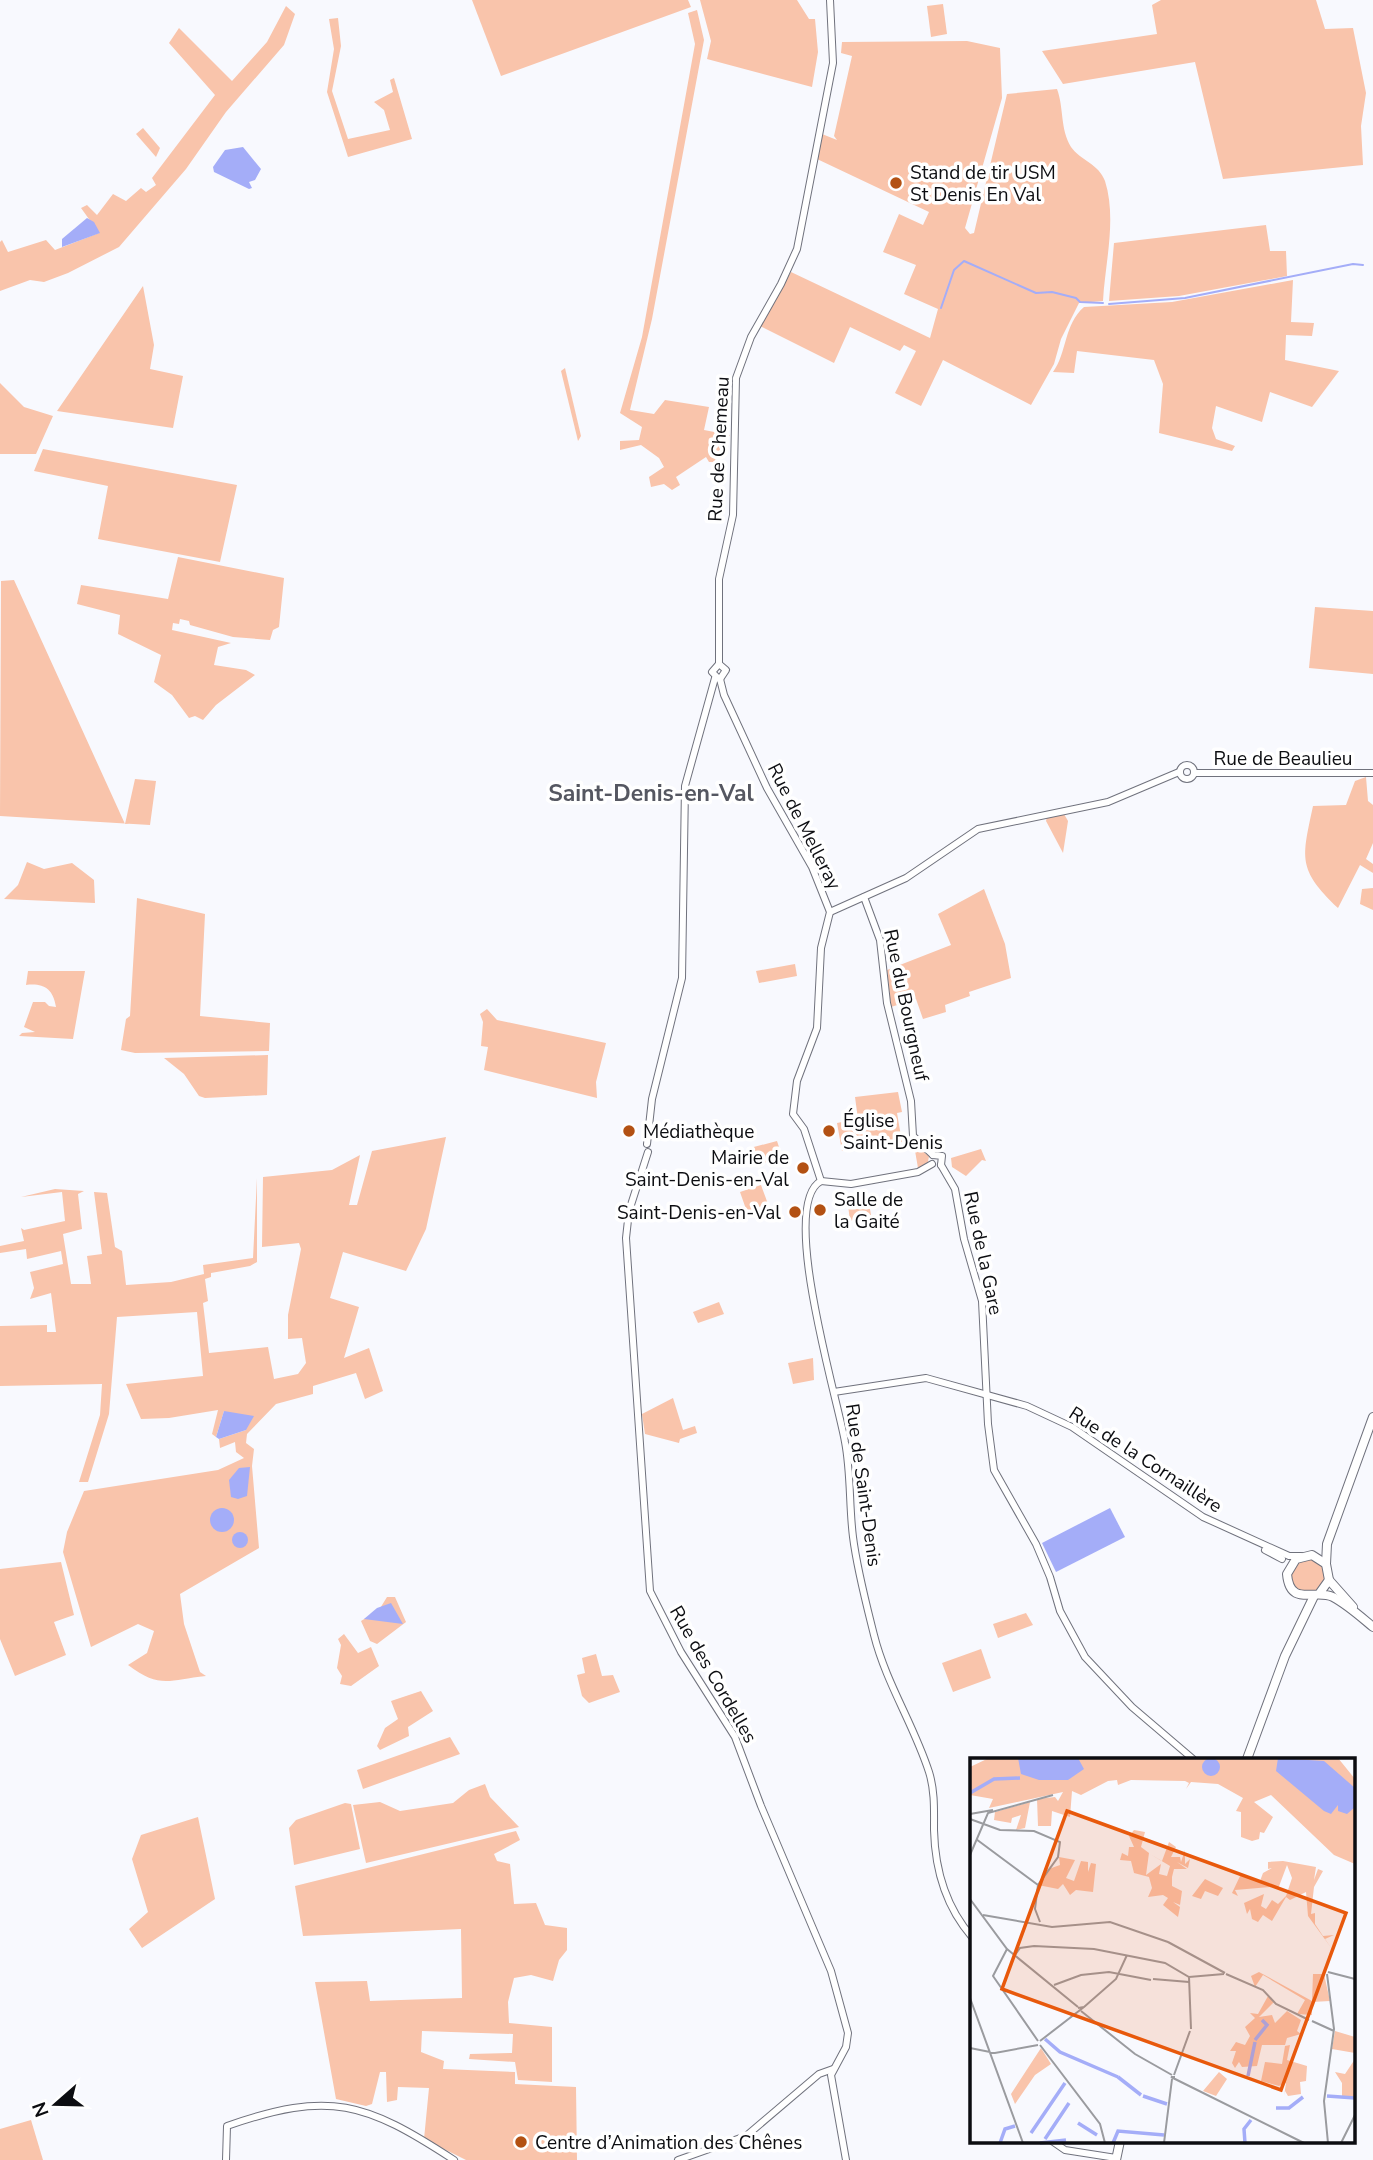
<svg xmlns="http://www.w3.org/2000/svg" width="1373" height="2160" viewBox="0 0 1373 2160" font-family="'Nunito Sans',sans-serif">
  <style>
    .green { fill: #f9c4ab }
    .water { fill: #a4adf8 }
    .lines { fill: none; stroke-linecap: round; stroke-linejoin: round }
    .stream { stroke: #a4adf8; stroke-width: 2 }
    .minor-casing { stroke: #70727d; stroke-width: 8 }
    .major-casing { stroke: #70727d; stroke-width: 10 }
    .minor { stroke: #fff; stroke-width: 6 }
    .major { stroke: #fff; stroke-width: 8 }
    .poi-dot { fill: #b35113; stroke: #fff; stroke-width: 2.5 }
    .labels { text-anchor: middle; stroke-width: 7; stroke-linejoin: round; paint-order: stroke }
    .poi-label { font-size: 19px; fill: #0c0d11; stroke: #fff; text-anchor: start }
    .street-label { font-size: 19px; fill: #0c0d11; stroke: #fff }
    .quarter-label { font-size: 23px; font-weight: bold; fill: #555761; stroke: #fff }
    .inset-river { fill: none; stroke: #a4adf8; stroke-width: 3.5 }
    .inset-road { fill: none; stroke: #9a9b9f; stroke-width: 2 }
    .view { fill: #e8590c; fill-opacity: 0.15; stroke: #e8590c; stroke-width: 3.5 }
    .inset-edge { fill: none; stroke: #0c0d11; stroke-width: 3.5 }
  </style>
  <rect width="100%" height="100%" fill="#f8f9fe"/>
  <g class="green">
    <polygon points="472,0 688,0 691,7 501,76"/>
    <polygon points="700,0 797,0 809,19 815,19 818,52 812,87 707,59 711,41"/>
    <polygon points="1161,0 1316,0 1325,29 1353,28 1366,93 1361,126 1363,165 1223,179 1195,62 1063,84 1042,51 1157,34 1152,5"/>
    <polygon points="943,4 947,34 931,37 927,6"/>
    <polygon points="286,6 295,14 284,45 226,112 186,169 119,247 68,273 44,282 30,280 0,291 0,242 2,240 8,252 46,240 55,250 99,233 81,208 87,205 97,215 113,194 126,201 141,188 146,192 156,185 152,178 215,95 169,43 179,28 232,81 267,42"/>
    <polygon points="697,10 704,40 652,319 630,410 654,414 665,400 709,407 704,430 730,435 716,455 715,462 709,462 706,457 676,477 680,485 672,490 664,484 651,487 649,477 664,467 659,458 641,445 620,450 620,441 639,440 642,427 620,413 642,337 695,44 688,13"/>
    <polygon points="338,18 341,46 332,91 348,139 390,130 384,110 374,102 393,92 390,80 394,78 412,139 348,157 327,92 334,49 329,19"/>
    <path d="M967 41 1000 48 1002 98 965 228 970 234 974 233 1007 94 1057 89C1064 108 1060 129 1071 147 1080 160 1099 164 1105 181 1117 219 1105 263 1103 301L1079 303 1061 339 1054 364 1031 405 943 360 921 406 895 393 916 351 904 345 900 351 850 327 834 363 760 326 791 272 930 338 938 309 904 294 916 265 883 252 899 214 923 225 929 212 817 159 822 134 837 140 834 136 852 56 841 53 842 42Z"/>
    <polygon points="143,128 160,148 156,157 136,134"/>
    <polygon points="1266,225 1270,251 1286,251 1287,276 1179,296 1109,301 1114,243"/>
    <path d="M1293 280 1291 322 1314 323 1312 336 1286 335 1285 360 1339 371 1312 407 1270 392 1262 422 1216 406 1212 428 1216 439 1235 446 1232 451 1159 433 1163 384 1154 360 1077 351 1074 373 1053 372C1067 353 1064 324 1084 307L1172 302Z"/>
    <polygon points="143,286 154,345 150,369 183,376 173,428 57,411"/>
    <polygon points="565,368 581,436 578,441 561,371"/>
    <polygon points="0,383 24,407 53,416 36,454 0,454"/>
    <polygon points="43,449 237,485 220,562 98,539 108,486 34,471"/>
    <polygon points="178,557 284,578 279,627 273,630 270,640 233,637 190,625 189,621 180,619 179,624 173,623 172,630 231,643 218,647 214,665 246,670 255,675 216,705 203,720 195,716 189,718 172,695 154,682 161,655 118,634 120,615 77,604 81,585 168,599"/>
    <polygon points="14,580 125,824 135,779 156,781 150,825 0,816 1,581"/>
    <polygon points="1315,607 1373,611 1373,674 1309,668"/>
    <path d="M1366 777 1368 801 1373 805V843L1366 859 1373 864V873L1360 865 1338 908C1297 869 1302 858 1313 806L1346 805 1355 781Z"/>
    <polygon points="1064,814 1068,821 1063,853 1046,821 1047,817"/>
    <polygon points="27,862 44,869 72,863 94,880 95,903 4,899 18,885"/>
    <polygon points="1373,888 1373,910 1360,904 1362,889"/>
    <polygon points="984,889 1005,944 1011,978 969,992 970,996 945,1005 946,1012 923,1019 916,999 891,1007 887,970 951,945 938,914"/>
    <polygon points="137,898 205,914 200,1016 270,1023 269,1051 135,1053 121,1050 126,1019 130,1016"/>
    <polygon points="795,964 797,976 759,983 756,971"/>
    <path d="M28 971H85L73 1039 19 1036 22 1033 35 1032 24 1027 33 1002H45L49 1006 56 1007C53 988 43 983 26 985Z"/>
    <polygon points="487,1009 497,1020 606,1043 596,1082 597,1098 484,1070 488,1047 481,1046 483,1022 480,1014"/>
    <polygon points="268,1055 267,1095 205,1098 199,1096 184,1074 164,1058"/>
    <polygon points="898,1092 902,1112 897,1113 902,1142 842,1151 837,1123 858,1119 855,1097"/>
    <path d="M446 1137 426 1229 406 1271 343 1252 330 1298 359 1307 344 1358 369 1348 383 1391 365 1399 356 1373 313 1386V1394L276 1404 247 1434 246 1443 254 1449 252 1466 259 1548 180 1594 184 1624 200 1672 206 1676C168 1680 160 1689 128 1665L147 1653 154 1631 138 1624 91 1647 63 1552 67 1532 84 1491 218 1470 244 1458 236 1452 235 1442 220 1448 219 1439 246 1430 224 1411 216 1437 212 1434 218 1410 169 1418 141 1419 126 1384 203 1376 197 1312 117 1317 109 1414 88 1482H79L100 1415 102 1384 0 1386V1326L47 1325V1332H56L51 1293 30 1299 34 1288 30 1272 63 1264 61 1251 27 1259 26 1249 0 1253V1246L24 1241 21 1228 24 1230 65 1221 62 1192 21 1197 55 1189 84 1191 78 1194 82 1229 63 1234 71 1284H91L87 1256 102 1254 94 1192 107 1193 115 1247 122 1251 126 1285 171 1282 204 1274 203 1265 253 1258 257 1178V1262L250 1266 211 1273V1277L205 1279 208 1301 203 1303 209 1353 268 1347 274 1379 298 1374 306 1363 302 1338 288 1339V1315L301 1249 299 1243 262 1247 263 1177 332 1170 360 1155 349 1205H357L372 1151Z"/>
    <polygon points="777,1141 782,1156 756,1166 750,1148"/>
    <polygon points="914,1145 929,1156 928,1162 918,1168"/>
    <polygon points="981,1149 986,1161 982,1160 966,1176 952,1167 951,1158"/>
    <polygon points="761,1185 768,1204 747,1212 740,1192"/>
    <polygon points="867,1192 871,1215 850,1221 847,1197"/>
    <polygon points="719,1302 724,1314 698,1323 693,1312"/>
    <polygon points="813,1358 814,1380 793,1384 788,1363"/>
    <polygon points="673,1398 683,1430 695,1426 697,1433 680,1439 679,1443 645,1434 642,1414"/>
    <circle cx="1308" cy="1576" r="17"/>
    <polygon points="61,1562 74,1615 54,1622 66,1655 15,1676 0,1639 0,1569"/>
    <polygon points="387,1597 395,1597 406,1622 377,1644 370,1641 361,1621 379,1610"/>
    <polygon points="1026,1613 1033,1625 998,1638 993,1624"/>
    <polygon points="344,1634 358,1653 371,1647 379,1666 351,1686 340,1684 342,1676 337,1668 341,1645 338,1639"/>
    <polygon points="981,1649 991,1678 953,1692 942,1663"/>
    <polygon points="596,1654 602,1676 613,1675 620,1692 589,1703 582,1696 577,1675 585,1673 582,1658"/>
    <polygon points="421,1691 433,1711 408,1727 409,1736 380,1750 377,1746 385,1728 398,1719 391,1701"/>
    <polygon points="450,1737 460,1754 363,1789 357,1770"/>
    <polygon points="485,1784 490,1797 519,1827 366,1863 353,1805 380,1802 400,1811 453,1803 469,1790"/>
    <polygon points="345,1803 351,1804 360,1849 294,1865 289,1828 296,1820"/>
    <polygon points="198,1817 215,1899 142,1948 129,1929 148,1912 132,1859 141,1835"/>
    <polygon points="516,1831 520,1840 494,1854 497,1861 510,1864 514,1904 536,1903 545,1925 567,1928 567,1950 559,1960 553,1981 531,1975 514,1978 508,2002 509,2023 552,2027 552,2082 518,2080 515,2062 469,2059 470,2054 512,2053 513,2034 422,2031 421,2052 444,2061 443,2069 515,2072 515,2084 576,2087 577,2160 466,2160 424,2139 429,2088 398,2087 397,2100 387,2102 386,2072 380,2072 372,2104 366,2106 336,2099 315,1982 367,1981 370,2001 462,1998 461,1929 303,1936 295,1886"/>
    <polygon points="31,2120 43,2160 0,2160 0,2129"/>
  </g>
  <g class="water">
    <polygon points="243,147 261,169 255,180 249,182 252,188 249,189 214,172 213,167 225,150"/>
    <polygon points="87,218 94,222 100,233 62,247 62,239"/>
    <polygon points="224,1411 254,1416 246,1430 219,1439 216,1437"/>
    <polygon points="250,1467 247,1496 238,1499 231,1497 229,1480 239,1468"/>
    <polygon points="1110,1508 1125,1537 1056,1572 1042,1543"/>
    <circle cx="222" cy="1520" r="12"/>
    <circle cx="240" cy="1540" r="8"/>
    <polygon points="391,1603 403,1624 364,1619 377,1608"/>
  </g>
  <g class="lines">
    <g class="stream">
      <polyline points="1109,304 1185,298 1353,264 1363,265"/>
      <polyline points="941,308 954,270 964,261 1036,293 1052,292 1076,298 1080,302 1103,303"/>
    </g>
    <defs>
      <g id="minor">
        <polyline points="719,664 719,579 733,515 736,378 751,337 781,284 797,249 833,63 830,0"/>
        <polyline points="719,664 726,670 720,679"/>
        <polyline points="719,679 712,672 719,664"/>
        <polyline points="720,679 724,695 767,788 812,867 830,912 821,948 817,1028 797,1081 793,1114 804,1129 821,1181"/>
        <circle cx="1187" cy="772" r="7"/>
        <polyline points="1194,773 1373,773"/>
        <polyline points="864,897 880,940 887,1003 911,1101 913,1136 933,1155"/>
        <polyline points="830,912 906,878 978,829 1108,802 1179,772"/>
        <polyline points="647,1144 652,1099 682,978 685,786 715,678"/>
        <polyline points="648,1152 629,1211 626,1238 650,1591 681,1652 735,1737 761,1806 831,1971 848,2033 846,2047 831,2075 846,2160"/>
        <polyline points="933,1155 942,1156 941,1165"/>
        <polyline points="941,1165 955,1189 964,1239 982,1301 988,1424 994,1470 1036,1544 1050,1577 1060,1611 1085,1657 1132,1707 1193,1759"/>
        <path d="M821 1181C778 1204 838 1400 845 1442 851 1473 849 1505 853 1537 857 1569 866 1603 874 1635 886 1683 914 1725 929 1772 935 1791 934 1811 934 1830 935 1870 945 1906 972 1937"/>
        <polyline points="821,1181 851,1184 918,1172 932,1164"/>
        <polyline points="834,1392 926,1378 1027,1406 1072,1427 1203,1517 1289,1556 1301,1556"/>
        <polyline points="1265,1550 1282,1559"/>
        <polyline points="1052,2141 1065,2150 1116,2158"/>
        <path d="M226 2160 227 2126C330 2090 365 2102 454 2160"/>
        <polyline points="678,2160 746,2136 819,2074 833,2069"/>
      </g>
      <g id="major">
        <polyline points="1326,1564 1327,1544 1373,1417"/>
        <polyline points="1329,1580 1353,1607"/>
        <path d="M1319 1594 1329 1580 1326 1564 1312 1555 1296 1559 1287 1574C1290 1608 1315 1588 1333 1597 1348 1605 1361 1617 1373 1627"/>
        <polyline points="1247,1759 1285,1656 1314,1596"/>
        <polyline points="1116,2160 1120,2141"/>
      </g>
    </defs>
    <use href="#minor" class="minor-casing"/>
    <use href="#major" class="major-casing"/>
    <use href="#minor" class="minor"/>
    <use href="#major" class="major"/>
  </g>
  <g class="poi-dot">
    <circle cx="896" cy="183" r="7"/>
    <circle cx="629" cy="1131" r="7"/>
    <circle cx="829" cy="1131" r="7"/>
    <circle cx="803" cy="1168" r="7"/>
    <circle cx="820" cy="1210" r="7"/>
    <circle cx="795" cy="1212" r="7"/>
    <circle cx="521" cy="2142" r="7"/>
  </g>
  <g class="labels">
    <g class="poi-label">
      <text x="910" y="179">Stand de tir USM<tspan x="910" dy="22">St Denis En Val</tspan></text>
      <text x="843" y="1127">Église<tspan x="843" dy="22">Saint-Denis</tspan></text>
      <text x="643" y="1138">Médiathèque</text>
      <text x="789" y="1164" text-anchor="end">Mairie de<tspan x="789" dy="22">Saint-Denis-en-Val</tspan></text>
      <text x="834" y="1206">Salle de<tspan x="834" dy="22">la Gaité</tspan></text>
      <text x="781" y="1219" text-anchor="end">Saint-Denis-en-Val</text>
      <text x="535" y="2149">Centre d’Animation des Chênes</text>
    </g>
    <g class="street-label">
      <text transform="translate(718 449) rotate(-87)" y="7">Rue de Chemeau</text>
      <text x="1283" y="765">Rue de Beaulieu</text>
      <text transform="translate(805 826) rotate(63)" y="7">Rue de Melleray</text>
      <text transform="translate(907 1005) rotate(78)" y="7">Rue du Bourgneuf</text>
      <text transform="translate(984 1253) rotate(78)" y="7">Rue de la Gare</text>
      <text transform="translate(1146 1459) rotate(33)" y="7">Rue de la Cornaillère</text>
      <text transform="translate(864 1485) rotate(82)" y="7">Rue de Saint-Denis</text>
      <text transform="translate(714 1674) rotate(60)" y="7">Rue des Cordelles</text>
    </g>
    <g class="quarter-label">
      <text x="651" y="801">Saint-Denis-en-Val</text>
    </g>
  </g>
  <g transform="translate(970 1758)">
    <rect width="385" height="385" fill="#f8f9fe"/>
    <path d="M19 0H368L385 21V106L364 97 301 37 284 44 303 59 294 75 290 74 289 81 282 83 271 79V54L266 53 273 40 248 26 221 24 216 31 219 25 215 23 161 22 148 27 147 22 138 23 111 37 102 33 100 59 82 53 81 68H68L67 41 85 39 88 43 93 34 19 50 23 41 0 37V9ZM60 44 55 70 46 72 51 57 42 60 41 65 24 62 25 54ZM164 72 175 74 171 89 179 95 176 117 191 106 189 116 197 118 200 108 180 96 192 103 199 84 206 89 201 99H210L211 104 215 92V106L220 101 218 110 207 104 217 111H204L202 119V128L212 133 210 147 203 144 210 149 208 159 193 147 198 140 193 137 178 139 182 130 179 119 164 115 161 103 150 102 152 95 158 98 159 89H164L159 78ZM89 99 105 102 96 120 104 123 111 103 118 104V114L121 105 126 106 123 134 106 132 100 137 93 126 88 131 68 127 76 112 90 107ZM313 103 346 109 344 122 348 111 353 113 344 129 341 156 345 155V166L353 178 364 177 355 181 362 191 338 158 336 134 320 142 316 139 302 163 293 157 288 164 282 161 280 151 277 156 274 145 294 136 291 148 296 151 302 142 308 146 316 138 322 120 317 107 308 131 301 126 292 123 300 129 265 132 268 138 262 135 271 116 290 123 293 115 302 110 298 111V104ZM235 121 253 130 248 138 235 133 231 141 222 138ZM289 214 342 243 343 216H354L360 243 342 244V257L327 256 335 242 293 217 285 229 281 218ZM298 238 304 244 289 259 302 257 305 265 317 253 331 262 327 273 331 276 317 280 315 287H292L287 308 272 309 269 304 265 310 262 305 266 293H260L266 284 275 287 280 278 275 269 285 260 280 255 288 256ZM365 273 385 279V295L362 291ZM320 287 317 302 337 308 336 323 330 324 331 336 318 338 315 333 314 338 316 325 309 328 291 323 295 304 312 306 315 288ZM71 290 81 306 65 317 45 346 41 336ZM385 301V340L372 339V325L365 314 375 316ZM249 314 257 321 246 338 233 333Z" fill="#f9c4ab"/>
    <path d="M232 9a9 9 0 1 1 18 0a9 9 0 1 1-18 0ZM48 0H108L114 11 98 22H69L51 16ZM308 0 354 3 385 30V49L377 56 368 53V47L361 56 354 53 306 13Z" fill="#a4adf8"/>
    <path class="inset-river" d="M0 35 24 21 50 20M75 281 90 294 148 319M285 282 297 267 292 262M278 318 285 284M148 319 171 337M173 338 197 346M357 338 385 340M306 350H319L333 339M108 365 127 377M61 375 95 325M75 381 99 345M30 385 35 371 45 368M70 385 96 382M143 385 148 373 194 377M275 385 274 371 281 362"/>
    <path class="inset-road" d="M0 56 23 52M0 61 30 72 64 73 90 84 88 99 68 127 65 151 70 164M6 81 45 110M0 97 18 55 83 37M45 110 68 127M0 141 37 191 108 249M13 157 82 169 140 164 198 184M198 184 255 215M37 191 23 218 68 283M45 197 50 190 64 188 124 191 195 205 219 219 254 216M358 214 385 221M256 216 293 232 306 246 339 262M357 216 364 271 354 343 358 385M219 219 221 271M183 221 219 224M84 227 111 217 139 214 181 222M0 240 53 385M114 249 146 221 157 197M111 253 165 296 202 317M342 263 364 273M70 283 114 249 108 250M70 287 130 366 135 385M0 290 25 295 68 287M204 317 220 273M205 319H201L334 385M194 385 202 321M371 385 385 357"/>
    <path class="view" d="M97 53 376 155 311 332 32 231Z"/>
    <rect width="385" height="385" class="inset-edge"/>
  </g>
  <g transform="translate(56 2104) rotate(250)" stroke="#ffffff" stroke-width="5" paint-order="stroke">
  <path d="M0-5L12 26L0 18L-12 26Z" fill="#0c0d11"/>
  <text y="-10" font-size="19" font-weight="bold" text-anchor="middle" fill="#0c0d11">N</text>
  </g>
</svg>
